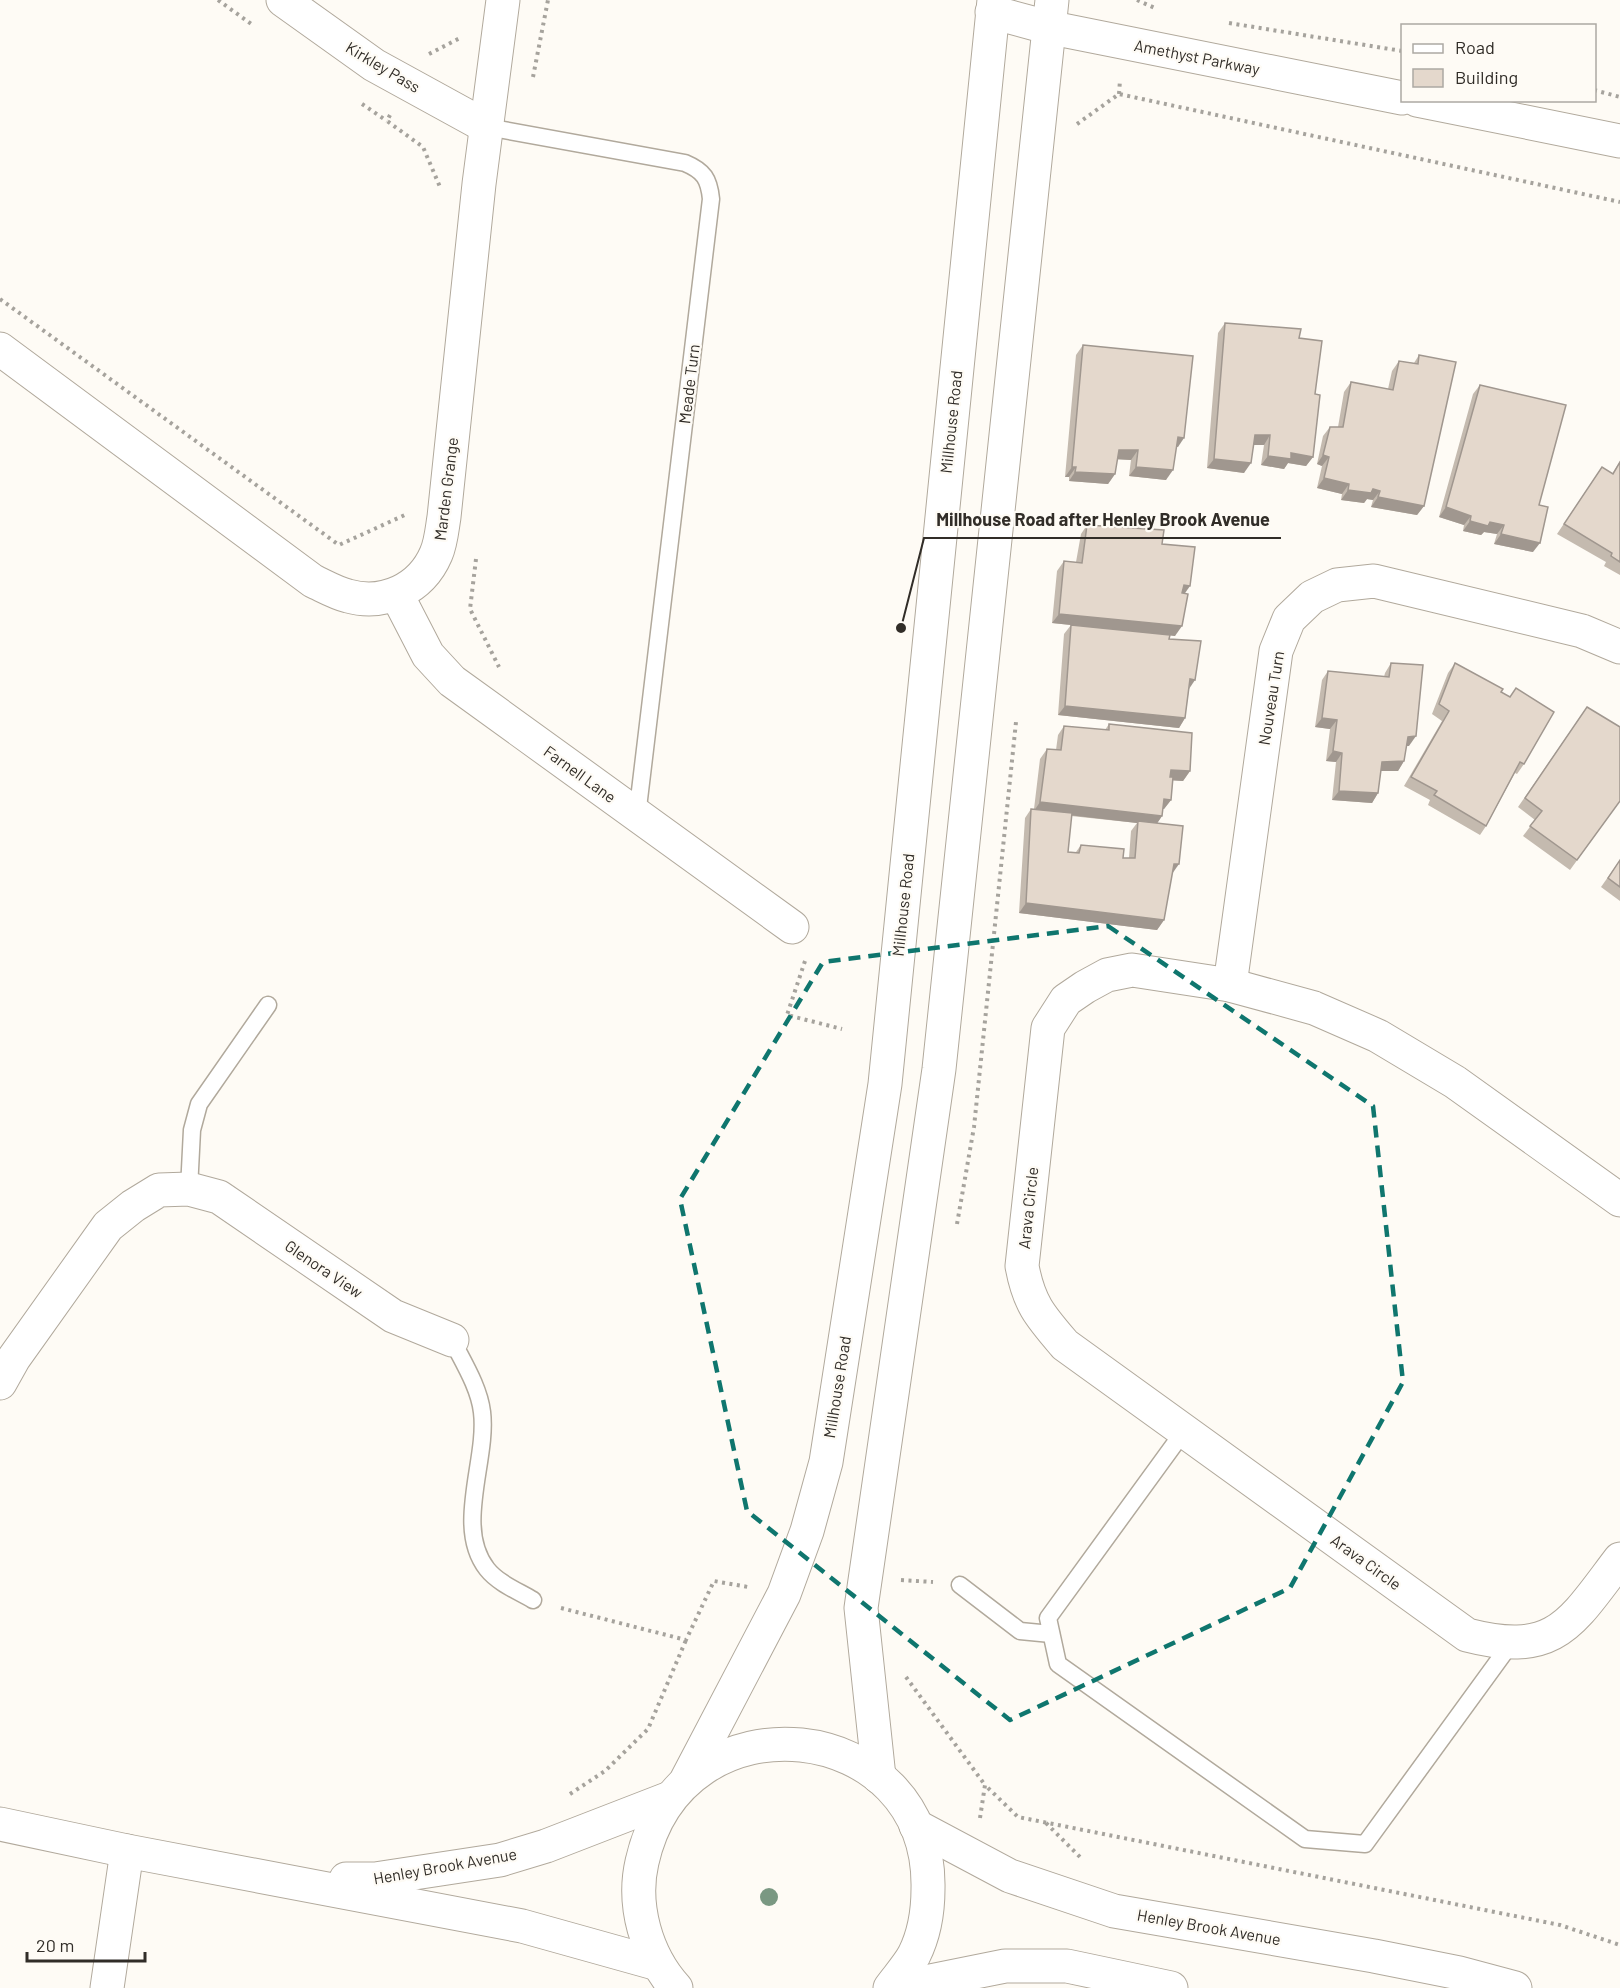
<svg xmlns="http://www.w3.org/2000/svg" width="1620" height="1988" viewBox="0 0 1620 1988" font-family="Barlow,sans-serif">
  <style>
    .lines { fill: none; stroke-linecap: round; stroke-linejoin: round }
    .service-casing { stroke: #b1a99c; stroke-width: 19 }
    .minor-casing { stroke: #b1a99c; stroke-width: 35 }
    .tertiary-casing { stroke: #b1a99c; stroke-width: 35 }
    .secondary-casing { stroke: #b1a99c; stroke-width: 35 }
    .path { stroke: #a6a39d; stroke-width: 4; stroke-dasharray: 3 4.5; stroke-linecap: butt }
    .service { stroke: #fff; stroke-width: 16 }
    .minor { stroke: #fff; stroke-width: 33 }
    .tertiary { stroke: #fff; stroke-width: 33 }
    .secondary { stroke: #fff; stroke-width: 33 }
    .tree { fill: #7a9882 }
    .wall { fill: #c4baaf; fill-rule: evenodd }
    .shaded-wall { fill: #a0978f }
    .building { fill: #e4d8cc; stroke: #a0978f; stroke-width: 1.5 }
    .marked { fill: none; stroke: #0f766e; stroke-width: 4.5; stroke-dasharray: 12 8; stroke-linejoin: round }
    .labels { text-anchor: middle; stroke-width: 4.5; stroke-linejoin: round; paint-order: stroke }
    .street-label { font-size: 16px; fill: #312d28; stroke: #fefbf5 }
    .leader { fill: none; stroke: #312d28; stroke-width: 2 }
    .callout-dot { fill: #312d28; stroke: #fefbf5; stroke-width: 2 }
    .callout-label { font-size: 18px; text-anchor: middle; font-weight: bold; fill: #312d28; stroke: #fefbf5; stroke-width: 4.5; stroke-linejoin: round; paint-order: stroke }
  </style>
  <rect width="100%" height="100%" fill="#fefbf5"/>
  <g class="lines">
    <defs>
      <g id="service">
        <path d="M487 127 685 163C704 171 709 179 711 199L637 816"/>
        <polyline points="189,1189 192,1130 199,1104 268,1005"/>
        <path d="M452 1340C463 1362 479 1387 482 1412 488 1460 454 1527 487 1569 498 1583 518 1591 533 1600"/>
        <polyline points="1184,1431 1048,1618 1058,1664 1305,1839 1365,1844 1512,1642"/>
        <polyline points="960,1585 1020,1631 1051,1634"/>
      </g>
      <g id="minor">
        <polyline points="283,0 374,65 487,127"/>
        <path d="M0 349 313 581C324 586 336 593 348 596 384 606 421 589 436 554 441 543 442 529 444 517L479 184 503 0"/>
        <polyline points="397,595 428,655 452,681 792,927"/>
        <polyline points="1230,985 1276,651 1289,619 1312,597 1337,585 1374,581 1582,631 1620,647"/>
        <path d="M1620 1200 1455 1082 1378 1036 1314 1008 1230 985 1132 970 1107 975 1085 987 1066 1000 1048 1028 1022 1266C1029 1304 1040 1316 1065 1345L1467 1635C1556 1658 1571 1623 1620 1559"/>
        <polyline points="0,1383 14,1358 108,1226 133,1206 159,1190 189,1189 219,1197 393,1316 452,1340"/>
        <polyline points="107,1988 127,1851"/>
      </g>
      <g id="tertiary">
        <polyline points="992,12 1047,27 1402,98"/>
        <polyline points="1417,100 1620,141"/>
        <polyline points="0,1824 127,1851 522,1926 658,1964"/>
        <polyline points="346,1879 375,1879 500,1860 546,1846 670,1798"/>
      </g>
      <g id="secondary">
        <polyline points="879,1777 861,1608 939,1069 1052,0"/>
        <polyline points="687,1779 784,1594 807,1531 826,1462 885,1084 994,0"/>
        <polyline points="916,1826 1010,1876 1114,1911 1374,1956 1459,1973 1515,1988"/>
        <path d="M676 1988C646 1955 632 1905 642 1862 681 1687 932 1716 928 1889 928 1911 924 1935 914 1955 908 1966 898 1977 890 1988"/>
        <polyline points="896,1988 1005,1966 1067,1966 1171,1988"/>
      </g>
    </defs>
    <use href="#service" class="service-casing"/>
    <use href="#minor" class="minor-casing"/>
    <use href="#tertiary" class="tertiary-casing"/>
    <use href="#secondary" class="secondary-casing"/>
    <g class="path">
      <polyline points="218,0 254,26"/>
      <polyline points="1137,0 1157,9"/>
      <polyline points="1229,23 1402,51"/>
      <polyline points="429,54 460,38"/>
      <polyline points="533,77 548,0"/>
      <polyline points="1594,90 1620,97"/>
      <polyline points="1119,94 1120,80"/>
      <polyline points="362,104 387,121"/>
      <polyline points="390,115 387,121 423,147 440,187"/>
      <polyline points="1077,124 1119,94 1620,202"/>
      <polyline points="0,299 339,545 407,514"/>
      <polyline points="476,559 470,609 499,667"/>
      <polyline points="805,961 787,1015 842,1029"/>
      <polyline points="957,1224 974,1127 1016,722"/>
      <polyline points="901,1580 933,1582"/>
      <polyline points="561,1608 686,1640 714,1581 748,1587"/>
      <polyline points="906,1677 985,1785"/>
      <polyline points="570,1794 605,1771 648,1729 686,1640"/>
      <polyline points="980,1818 985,1785 1018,1817 1560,1925 1620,1945"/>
      <polyline points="1046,1823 1083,1860"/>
    </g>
    <use href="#service" class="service"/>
    <use href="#minor" class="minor"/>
    <use href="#tertiary" class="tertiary"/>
    <use href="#secondary" class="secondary"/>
  </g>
  <circle class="tree" cx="769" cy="1897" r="9"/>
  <g class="wall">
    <polygon points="1225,323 1299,338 1315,394 1313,457 1306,466 1288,463 1284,469 1261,465 1264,445 1254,445 1244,473 1207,468 1218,333"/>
    <polygon points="1083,345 1178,447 1176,447 1166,480 1129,476 1131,460 1117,459 1115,474 1108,484 1069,481 1069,477 1065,477 1076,355"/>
    <polygon points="1419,355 1424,506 1417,515 1371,507 1373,500 1367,499 1364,503 1341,500 1342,494 1317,488 1322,466 1317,464 1323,436 1330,427 1338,427 1344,392 1351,382 1388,389 1392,371 1399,361 1414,363"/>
    <polygon points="1480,385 1539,505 1533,552 1494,544 1497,534 1484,532 1481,535 1463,531 1464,525 1439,517 1473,394"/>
    <polygon points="1620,461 1620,575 1604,566 1606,562 1557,534 1602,467 1612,474"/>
    <polygon points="1087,525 1162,544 1185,593 1175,636 1170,635 1169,639 1189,689 1185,718 1179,728 1058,715 1064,634 1071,625 1052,623 1057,571 1064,561 1076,562 1081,534"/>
    <polygon points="1391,663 1409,746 1406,746 1404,761 1398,771 1381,771 1378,793 1372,803 1332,800 1336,762 1326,761 1330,729 1315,727 1322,680 1328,671 1384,677 1385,673"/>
    <polygon points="1455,663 1501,692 1524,764 1517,774 1515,773 1486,826 1480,835 1428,805 1430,800 1404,786 1442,721 1432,714 1448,673"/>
    <polygon points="1587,707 1620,801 1570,870 1523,836 1535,820 1518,807"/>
    <path d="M1109 724 1190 771 1183 781 1173 780 1171 800 1164 809H1163L1162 816 1157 823 1172 874 1164 920 1157 930 1019 913 1025 818 1031 809H1034L1040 759 1047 749 1056 750 1058 735 1064 726 1105 730ZM1071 816 1137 823 1131 831 1129 858H1123L1081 845 1076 852H1068Z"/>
    <polygon points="1620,860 1620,901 1601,887"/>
  </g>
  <g class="shaded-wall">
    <polygon points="1255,435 1270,435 1264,445 1248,445"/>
    <polygon points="1178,437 1184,438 1178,447 1171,446"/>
    <polygon points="1119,450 1138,450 1131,460 1112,459"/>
    <polygon points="1291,453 1313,457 1306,466 1288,463 1284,469 1261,465 1268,456"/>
    <polygon points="1323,455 1329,457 1322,466 1317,464"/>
    <polygon points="1214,459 1251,463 1244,473 1207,468"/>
    <polygon points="1072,467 1076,467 1069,477 1065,477"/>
    <polygon points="1136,467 1173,470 1166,480 1129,476"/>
    <polygon points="1075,472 1115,474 1108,484 1069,481"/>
    <polygon points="1324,478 1349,484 1342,494 1317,488"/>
    <polygon points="1373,489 1380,491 1373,500 1367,499 1364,503 1341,500 1348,490"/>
    <polygon points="1378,497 1424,506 1417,515 1371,507"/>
    <polygon points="1446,507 1471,516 1464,525 1439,517"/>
    <polygon points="1470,521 1490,522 1504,525 1497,534 1484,532 1481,535 1463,531"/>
    <polygon points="1501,534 1540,543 1533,552 1494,544"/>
    <polygon points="1184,585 1190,586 1183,596 1177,595"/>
    <polygon points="1059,614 1182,626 1175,636 1052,623"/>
    <polygon points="1190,679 1195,680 1189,689"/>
    <polygon points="1065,706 1185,718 1179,728 1058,715"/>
    <polygon points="1322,718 1337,720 1330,729 1315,727"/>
    <polygon points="1416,736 1409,746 1401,746 1408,737"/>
    <polygon points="1333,751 1342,753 1336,762 1326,761"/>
    <polygon points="1404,761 1398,771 1375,771 1382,762"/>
    <polygon points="1171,770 1190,771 1183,781 1164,780"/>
    <polygon points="1339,791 1378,793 1372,803 1332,800"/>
    <polygon points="1164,799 1171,800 1164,809 1157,808"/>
    <polygon points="1040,802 1162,816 1156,825 1138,821 1137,823 1034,811"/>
    <polygon points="1174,864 1179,864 1172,874"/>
    <polygon points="1026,903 1164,920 1157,930 1019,913"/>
  </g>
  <g class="building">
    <polygon points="1225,323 1301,329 1299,338 1322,341 1315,394 1320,395 1313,457 1291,453 1291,459 1268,456 1270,435 1255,435 1251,463 1214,459"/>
    <polygon points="1083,345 1193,356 1184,438 1178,437 1173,470 1136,467 1138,450 1119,450 1115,474 1075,472 1076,467 1072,467"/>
    <polygon points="1419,355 1456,362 1424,506 1378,497 1380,491 1373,489 1371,493 1348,490 1349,484 1324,478 1329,457 1323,455 1330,427 1343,427 1351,382 1393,390 1399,361 1418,364"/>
    <polygon points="1480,385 1566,405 1539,505 1548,507 1540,543 1501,534 1504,525 1490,522 1488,526 1470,521 1471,516 1446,507"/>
    <polygon points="1620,462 1620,562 1611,556 1612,553 1564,524 1602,467 1613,474"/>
    <polygon points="1087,525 1164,530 1162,544 1195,547 1190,586 1184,585 1182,593 1188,594 1182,626 1059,614 1064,561 1082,563"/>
    <polygon points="1071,625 1170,635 1169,639 1201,641 1195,680 1190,679 1185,718 1065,706"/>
    <polygon points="1391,663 1423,665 1416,736 1408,737 1404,761 1382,762 1378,793 1339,791 1342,753 1333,751 1337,720 1322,718 1328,671 1389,677"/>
    <polygon points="1455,663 1503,689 1501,692 1510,697 1516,688 1554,712 1524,764 1520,762 1486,826 1434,795 1437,791 1411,777 1449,711 1439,704"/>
    <polygon points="1587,707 1620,727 1620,801 1577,860 1530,826 1542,811 1525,798"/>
    <polygon points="1109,724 1192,733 1190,771 1171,770 1170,777 1173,777 1171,800 1164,799 1162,816 1040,802 1047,749 1061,750 1064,726 1109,730"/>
    <polygon points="1031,809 1072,813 1068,852 1079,853 1081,845 1124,849 1123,858 1135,858 1138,821 1183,826 1179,864 1174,864 1164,920 1026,903"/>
    <polygon points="1620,860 1620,887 1608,878"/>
  </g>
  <path class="marked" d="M1108 926 1373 1106 1403 1382 1290 1588 1010 1720 747 1511 680 1199 823 962Z"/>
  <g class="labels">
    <g class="street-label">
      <text transform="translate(1197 57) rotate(11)" y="6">Amethyst Parkway</text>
      <text transform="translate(383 67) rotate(31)" y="6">Kirkley Pass</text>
      <text transform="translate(689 384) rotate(-83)" y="6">Meade Turn</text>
      <text transform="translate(951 422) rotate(-84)" y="6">Millhouse Road</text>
      <text transform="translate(446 489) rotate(-83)" y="6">Marden Grange</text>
      <text transform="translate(1271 698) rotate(-81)" y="6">Nouveau Turn</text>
      <text transform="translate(580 774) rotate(36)" y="6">Farnell Lane</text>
      <text transform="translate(903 905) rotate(-84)" y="6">Millhouse Road</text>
      <text transform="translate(1028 1208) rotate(-84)" y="6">Arava Circle</text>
      <text transform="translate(324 1269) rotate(34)" y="6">Glenora View</text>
      <text transform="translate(837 1387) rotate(-81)" y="6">Millhouse Road</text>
      <text transform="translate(1366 1562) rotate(36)" y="6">Arava Circle</text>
      <text transform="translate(445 1866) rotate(-10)" y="6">Henley Brook Avenue</text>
      <text transform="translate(1209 1927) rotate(10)" y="6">Henley Brook Avenue</text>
    </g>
  </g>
  <path class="leader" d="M901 628L924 538H1281"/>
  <circle class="callout-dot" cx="901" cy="628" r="6"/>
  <g class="callout-label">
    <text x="1103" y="526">Millhouse Road after Henley Brook Avenue</text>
  </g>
  <rect x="1401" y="24" width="195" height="78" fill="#fefbf5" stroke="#aca9a3" stroke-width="1.5"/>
  <rect x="1413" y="44" width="30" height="9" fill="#ffffff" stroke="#aca9a3" stroke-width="1.5"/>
  <text x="1455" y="54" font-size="18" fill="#312d28">Road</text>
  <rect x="1413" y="69" width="30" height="18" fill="#e4d8cc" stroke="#aca9a3" stroke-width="1.5"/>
  <text x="1455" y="84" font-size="18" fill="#312d28">Building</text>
  <path d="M27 1952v9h118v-9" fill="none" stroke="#312d28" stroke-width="3"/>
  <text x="36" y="1952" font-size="18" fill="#312d28" stroke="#fefbf5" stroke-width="4.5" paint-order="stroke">20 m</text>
</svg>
